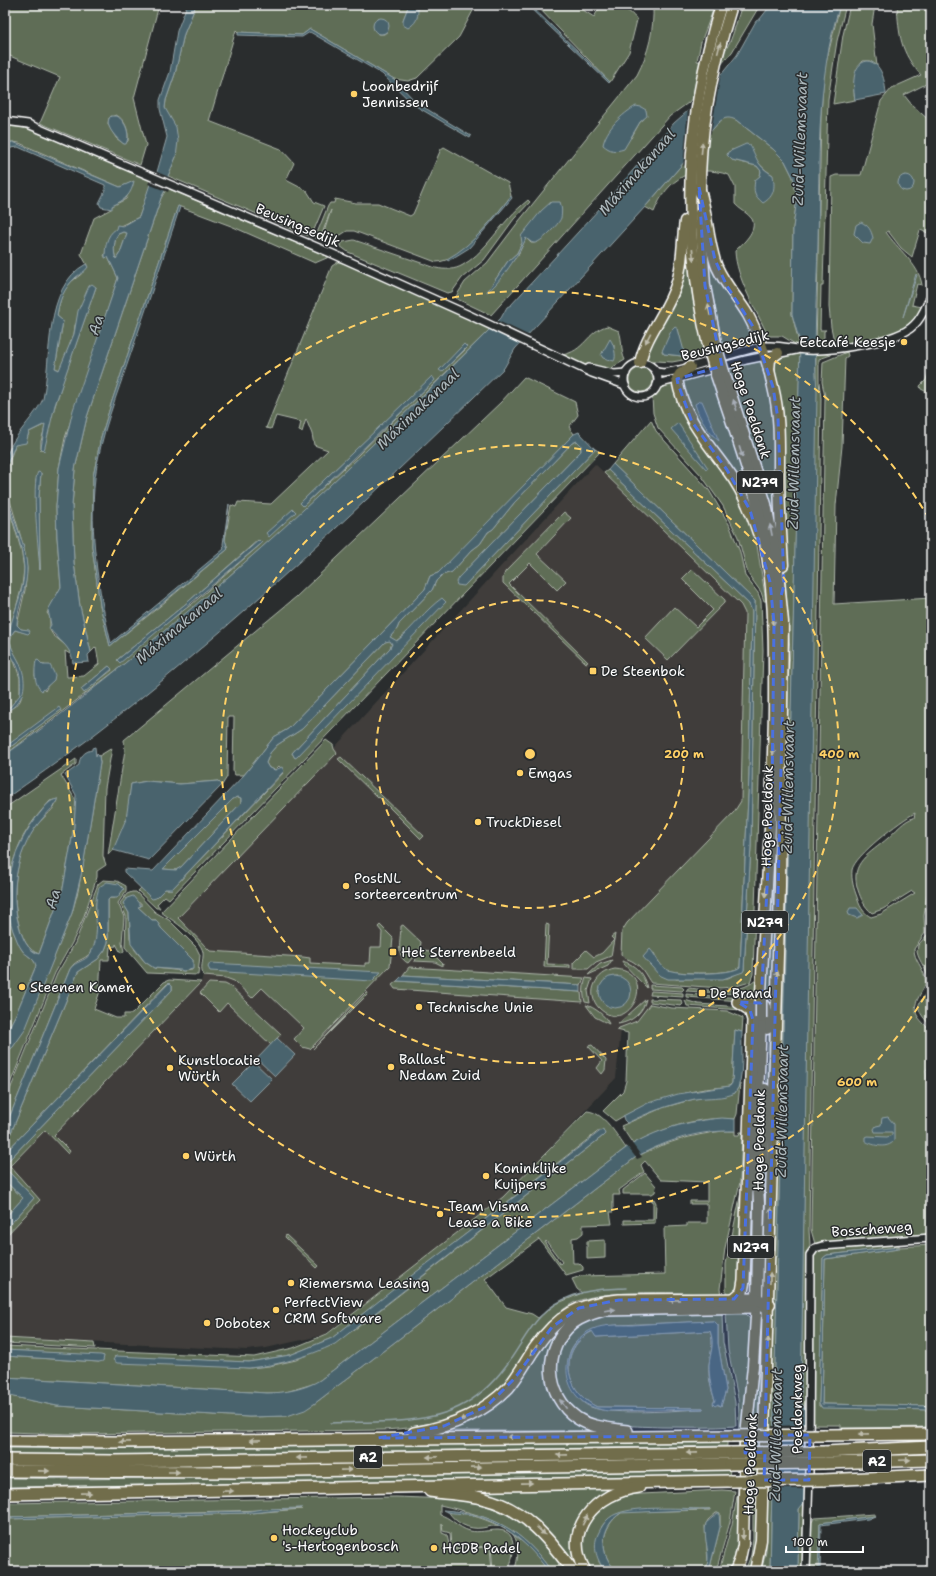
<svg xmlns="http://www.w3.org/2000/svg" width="936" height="1576" viewBox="0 0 936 1576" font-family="'Shantell Sans',sans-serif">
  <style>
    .built { fill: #403e3b }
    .green { fill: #5e6d56; stroke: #aeb6aa; fill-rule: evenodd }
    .water { fill: #49646d; stroke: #92a2a7; fill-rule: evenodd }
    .pier { fill: #2a2d2e }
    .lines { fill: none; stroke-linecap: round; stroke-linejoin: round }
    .stream { stroke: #92a2a7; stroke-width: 1.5 }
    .tertiary-casing { stroke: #fff; stroke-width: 10 }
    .trunk-casing { stroke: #fff; stroke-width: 13 }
    .motorway-casing { stroke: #fff; stroke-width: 14 }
    .tertiary { stroke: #2a2d2e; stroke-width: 7 }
    .trunk { stroke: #716d4b; stroke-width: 10 }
    .motorway { stroke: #716d4b; stroke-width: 11 }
    .trunk-bridge-casing { stroke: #fff; stroke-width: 13; stroke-linecap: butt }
    .motorway-bridge-casing { stroke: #fff; stroke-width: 14; stroke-linecap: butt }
    .trunk-bridge { stroke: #716d4b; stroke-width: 10 }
    .motorway-bridge { stroke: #716d4b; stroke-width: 11 }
    .oneway { fill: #bfbdae }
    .marked { fill: #4a71e0; fill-opacity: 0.2; stroke: #4a71e0; stroke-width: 3; stroke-dasharray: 8 5; stroke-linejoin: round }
    .ring { fill: none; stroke: #ffd166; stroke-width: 2; stroke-dasharray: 7 5 }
    .poi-dot { fill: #ffd166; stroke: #2a2d2e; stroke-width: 1.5 }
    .labels { text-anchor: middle; stroke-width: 3; stroke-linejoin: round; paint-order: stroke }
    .shield { fill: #2a2d2e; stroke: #bfc0c0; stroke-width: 1 }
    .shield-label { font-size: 13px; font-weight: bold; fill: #fff }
    .poi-label { font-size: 14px; fill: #fff; stroke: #2a2d2e; text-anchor: start }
    .street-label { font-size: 14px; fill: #fff; stroke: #2a2d2e }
    .water-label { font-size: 15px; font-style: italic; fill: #adb9bd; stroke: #2a2d2e }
    .centre { fill: #ffd166; stroke: #2a2d2e; stroke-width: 2 }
    .ring-label { font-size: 12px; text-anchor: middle; font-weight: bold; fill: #ffd166; stroke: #2a2d2e; stroke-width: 3; stroke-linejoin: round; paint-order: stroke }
  </style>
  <rect width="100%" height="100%" fill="#2a2d2e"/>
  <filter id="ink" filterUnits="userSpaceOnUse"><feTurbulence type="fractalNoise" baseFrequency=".025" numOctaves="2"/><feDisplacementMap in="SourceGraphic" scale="8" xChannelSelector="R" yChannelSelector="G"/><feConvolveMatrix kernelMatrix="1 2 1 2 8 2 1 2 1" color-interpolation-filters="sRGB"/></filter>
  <g filter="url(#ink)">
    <polygon class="built" points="595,464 746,608 742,805 627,946 650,981 651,1001 647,1013 634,1025 621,1029 616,1078 503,1198 324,1335 266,1348 247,1350 5,1338 5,1237 40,1200 10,1167 47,1127 54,1135 201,982 210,951 178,918"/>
    <g class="green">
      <path d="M5 5H159L134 98 146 145 140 165 40 123 60 77 5 54ZM116 115C125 119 129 131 128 141L124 144 116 138 108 124 109 118Z"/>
      <path d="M196 5H332L338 7 343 5H412L408 7 403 20 418 9 413 5H476L459 37 417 78 408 81 394 79 310 29 302 35 238 32 236 30 209 121 281 149 294 163 286 180 307 191 314 202 324 206 311 237 168 176 176 157 165 108 166 100 175 74 184 34ZM375 21 388 31 384 34H379C374 30 373 27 375 21Z"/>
      <path d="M536 5H575L594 17 601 5C615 5 628 7 637 20L629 52 610 82Z"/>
      <path d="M653 5H715L701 42 697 61C730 68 733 29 742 5H760L732 52 688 103 670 116 491 315 455 298 465 282 487 263 519 221 637 75C649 52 654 30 653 5ZM636 106 644 119 640 122 631 138 612 127ZM560 202C555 214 546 245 531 243L526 238 518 255 487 292 508 261 517 253 522 243Z"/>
      <polygon points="840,5 846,5 837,41 828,99 823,286 821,286 820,330 826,330 824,331 824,343 831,344 816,348 821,115 824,71"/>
      <path d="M850 5H875L872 24 877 66 870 61H863C853 72 853 87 855 100L833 104 843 35Z"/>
      <path d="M897 5H931V68L928 78 930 82 904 95 912 105 931 122V234L920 230 912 257 901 248 888 231 886 232C897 249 919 264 922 285L917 284 912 305 922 307C917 315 913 323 905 328 892 337 852 342 835 346L831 327 829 307 831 177 836 175H861L881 101 892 88 921 75C900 52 899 35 897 5Z"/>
      <path d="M730 117 736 120 773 149 785 161 793 177 797 198 793 228 792 314 800 347 782 336H768C757 311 736 278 735 251 742 244 758 231 752 219 748 213 739 209 735 204V187L729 175C694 163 667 178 654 212L645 207 719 122 724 118ZM731 150H752C755 161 763 169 773 175L760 176 761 171 757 166 732 160Z"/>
      <path d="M5 125 25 128 152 181 139 217 118 227 104 256 108 257 118 278 65 438 59 468 56 507 57 537 61 587 47 613 50 617V630L53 635 70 649V654L65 651 67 677 84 676 99 664 96 647 91 652 80 606 74 563 72 506 75 469 87 417 161 198 167 188 329 257 315 263 231 226 178 206 112 401 101 437 93 477 92 546 100 605 110 646 160 606 228 549 225 540 231 505 236 507 238 502 271 504 328 450 314 445 312 434 306 419 302 432 299 431 301 422 276 416 271 429 266 428 332 266 338 262 348 264 490 329 360 457 291 522 196 605 119 668 5 755V751L60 710 5 747V712C10 709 17 706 20 701 24 694 23 671 20 664 14 652 5 642 15 630L26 633 29 631 21 629 17 625 25 590 27 569 24 548 6 487 5 474 15 445 28 436 29 432 46 424 41 441V450L63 381 96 287 78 315 77 322 75 325 74 334 60 370 55 368 63 321 57 316C59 305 61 293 70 283 76 277 85 274 87 265L81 254 94 218 111 209 112 206 126 199 133 182 120 187 19 143 13 142 5 143ZM464 345 467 348 442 372ZM432 377 435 380 358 455 303 506 300 503ZM41 473 39 496 40 570 36 480ZM258 540 261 544 192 604 117 660 189 601ZM36 661H38L43 665H45L54 680 49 683 45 691 35 676ZM109 666 112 670 84 692 81 689Z"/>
      <path d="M444 147 508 183 511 196C496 215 462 262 436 262L354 231H347L339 236 324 232 331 210 320 239 315 238 328 206 330 203H334L335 199 356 203H378L410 216 413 214 441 149Z"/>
      <path d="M528 200 530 202 514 219 484 260 462 278 452 292 447 293 348 252 340 246 343 242 354 240 436 268C445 270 455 270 463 265 482 254 495 233 509 218 515 211 521 206 528 200Z"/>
      <path d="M123 232 127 233 120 253 116 259C113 252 114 240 118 234Z"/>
      <path d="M687 236 691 288 705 356 672 362 642 360 673 299ZM678 329 684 355 682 356 664 354 662 351Z"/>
      <polygon points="708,254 749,326 754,338 743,341 737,347 723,351 705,255"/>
      <path d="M607 326 619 331C623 341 620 350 625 360L613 367 611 371 586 365 561 355C585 352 587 331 607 326ZM614 345V355L602 352Z"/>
      <polygon points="798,351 798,354 800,353 770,1571 761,1571 766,1552 766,1537 784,900 788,684 790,651 771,365 774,358"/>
      <polygon points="816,352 831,355 819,359 819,382 821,398 809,1230 810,1245 808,1255 808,1423 804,1571 798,1571 799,1508 804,1503 805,1415 804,1406 801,1403"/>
      <path d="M847 352 848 356 845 358 842 446 836 505 834 604 931 598V895H927L924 916 925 933 914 949C914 960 923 967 925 978 926 982 925 986 923 989 910 1011 914 1014 931 1031V1064L926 1070 931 1131V1236L815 1244 811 1230 825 397 822 382 823 362ZM915 813 914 818C905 819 895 832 888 838 870 854 849 862 858 890 861 899 864 906 872 913L883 909 912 891 915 893 881 914 871 917C863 913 859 905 857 897 854 889 851 880 852 870 854 856 901 820 915 813Z"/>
      <polygon points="762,358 775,419 776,528 766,484 727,367"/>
      <circle cx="641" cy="380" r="12"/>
      <polygon points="710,372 737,451 757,522 701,434 680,380"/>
      <polygon points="931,372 931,406 929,393 921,389 920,386 926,380 928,373"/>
      <path d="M524 377 575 402 578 415 569 427 574 434 454 558 438 573 430 576 425 589 288 729 274 737 244 775H235L233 771 234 717H228L227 777 222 785 218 781 180 784 147 781 131 784C129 808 126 837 108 855L125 750 124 740 296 597 501 402Z"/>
      <polygon points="670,385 675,388 739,493 755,533 766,601 764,601 761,592 748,574 738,537 723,506 701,475 658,428 653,413 652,397 660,387"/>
      <path d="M651 420 656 431 709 490 729 524 740 552 745 576 758 593 761 601 763 650 753 974 750 982 733 987 720 988 651 983C646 976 643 968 635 963 630 959 624 959 621 954L622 931 627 923 734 812 741 801 745 613 741 605 604 473 608 470 749 604 752 611 749 776 740 967C733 975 677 974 667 970 661 967 657 959 654 953L646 959 676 979 728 978 744 970 751 846 755 601 613 464Z"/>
      <polygon points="577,441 581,445 581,451 463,573 464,586 595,449 600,452 169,899 165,896 157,904 160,908 156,908 138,891 141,888 154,899 165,889 172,889 284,772 279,766 275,770 269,768 266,763 270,753 277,745 302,729 385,642 390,640 392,644 390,648 292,753 295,758 436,603 409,631 396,641 390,637 397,629 399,624 432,590 436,581 442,575 452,572 472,550 480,544 488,532 493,529 514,503 572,443"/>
      <polygon points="5,495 21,549 24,569 22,586 9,633 8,643 20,678 20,696 10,707 5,709"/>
      <polygon points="564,512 571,518 537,554 566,581 557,590 530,563 509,584 588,662 586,663 503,583 503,578 505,572"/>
      <polygon points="692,569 725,600 725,602 668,660 645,638 674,607 696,627 713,610 682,579"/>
      <path d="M326 740 333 745 334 749 337 753 178 918 210 951 303 957 310 958V963L365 966V963H370L371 947H381L382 932 378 927 380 925 393 938 390 966 310 1049 302 1047 294 1039 304 1028 262 988 252 998 234 981 226 978 204 976C199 969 204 960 203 952 200 938 172 920 161 912Z"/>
      <polygon points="112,748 105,788 103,856 106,865 97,871 97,877 83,919 72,943 55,973 5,1096 5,1053 13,1047 37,999 72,913 78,891 86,848 100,763 99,756"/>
      <polygon points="341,757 424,836 421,839 379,797 378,798 338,759"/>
      <path d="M76 759V764L61 775 76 801 74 827 63 888 39 954C27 950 22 937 19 925 10 892 16 853 37 825 43 817 57 808 58 799L50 801C41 811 31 822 24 835 9 863 2 903 14 933 17 939 19 945 22 950 26 956 35 958 36 966L16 1014 5 1035V808Z"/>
      <polygon points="238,797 241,798 241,803 181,867 176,870 163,869 233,799"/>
      <polygon points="775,830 777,830 773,996 765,996"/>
      <path d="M103 880 117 881 126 886V891L118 903 124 917 122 943 124 951 121 953 116 944V946L110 947 109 960H101L99 994 94 1009 116 1018H124V1014H132L164 982 169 980 201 982 54 1135 70 1151 68 1154 45 1130 10 1166 40 1200 5 1237V1230L34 1198 6 1169V1163L172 990V986L170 984H167L5 1153V1147L78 972 98 959 105 950 108 942V900L109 898H115L117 884 109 883C105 888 97 897 96 903 94 917 101 933 94 947 87 962 77 957 70 969L5 1128V1102L57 974 75 943 98 884Z"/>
      <path d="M132 892H136L155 912 169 920 196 947 200 955 198 975 147 973 125 947 126 916 120 903 127 894ZM123 903H141V906L138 907 152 920H156L161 928 193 960 192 970 184 971 154 968 145 962 135 950 130 938 129 913Z"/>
      <path d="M931 899V1026C904 998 930 1005 928 980 928 970 919 962 917 952L918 945 929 933 928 916Z"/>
      <polygon points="546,924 549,925 547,964 570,965 570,968 544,967"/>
      <path d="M403 925 421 942 420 949 408 963C395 957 401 937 401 926Z"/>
      <polygon points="615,934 611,956 596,962 588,969 573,969 573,963 586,950 594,957 602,953 614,940 611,937"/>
      <polygon points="424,950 430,951 443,964 443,966 435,962 414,961"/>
      <polygon points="612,960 608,966 588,975 600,964"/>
      <path d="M622 961C635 964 644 974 647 988 645 986 622 963 622 961Z"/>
      <polygon points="409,967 584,978 581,985 403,975"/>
      <path d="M615 969C660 972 629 1038 599 1008 585 993 596 972 615 969ZM618 976 599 994C599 983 607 976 618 976Z"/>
      <path d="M586 978 592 979 588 991 590 1003 585 1002C583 994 583 986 586 978Z"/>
      <path d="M756 980V995L686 991 688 988C710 990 738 995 756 980Z"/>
      <polygon points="397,981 581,992 582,1002 395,989 392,985"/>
      <polygon points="209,983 225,984 231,987 281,1034 271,1045 227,1003 219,1012 200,993"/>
      <polygon points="650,985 682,987 684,989 682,991 650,989"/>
      <polygon points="651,991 683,993 683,997 650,995"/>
      <polygon points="367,992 368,994 313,1049"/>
      <polygon points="686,994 755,999 755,1002 686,997"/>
      <path d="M646 999C643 1013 632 1022 618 1024Z"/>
      <polygon points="650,999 681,1000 683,1004 681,1006 650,1002"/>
      <polygon points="685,1000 698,1004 741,1007 748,1012 751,1022 747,1165 741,1218 740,1282 735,1292 726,1295 726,1264 744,1178 748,1020 746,1014 741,1010 687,1006"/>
      <path d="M650 1004 672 1008 727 1011 743 1018 742 1032 735 1030 732 1083 729 1086C719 1088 709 1088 699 1090 669 1096 641 1105 615 1121L603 1111 623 1091 626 1081 628 1033 617 1030 619 1028 637 1021Z"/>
      <path d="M586 1005C594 1007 606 1016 609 1024L595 1017Z"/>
      <path d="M769 1016H770L764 1291 760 1290C761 1199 766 1108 769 1016Z"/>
      <polygon points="592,1045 606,1060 605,1070 602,1074 597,1068 602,1061 588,1046"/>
      <path d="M740 1084 737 1114 735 1119C699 1116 665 1127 633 1144L621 1126 662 1108 694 1099 732 1094 735 1093Z"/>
      <path d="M587 1111C604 1112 617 1136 626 1148L316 1383 286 1392 267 1393 5 1377V1356L99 1362 104 1356 5 1350V1346L254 1357 293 1348 327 1334 503 1197ZM600 1130 605 1134 603 1136 354 1330 296 1360 269 1366 249 1368 114 1357 249 1362 290 1355 332 1338Z"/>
      <path d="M723 1131H735V1135H739L740 1132H742L740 1182 725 1248 720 1289 721 1295C686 1293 602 1288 573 1303 552 1315 539 1334 526 1354 485 1413 454 1426 383 1430L75 1434 5 1432V1395L57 1406 249 1417 287 1416 314 1404 636 1157C665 1142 691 1135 723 1131ZM645 1161 661 1180 707 1182V1201H690V1204H707V1223H687V1226L667 1227 664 1229 665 1274 581 1276 572 1279 577 1289 582 1293 556 1304 538 1318 532 1314 506 1307 485 1279 539 1239 566 1275 583 1270V1267L579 1263H573L572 1238 578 1237 583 1233V1225L612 1224 610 1212H613V1195H620L619 1190 644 1172 641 1165ZM546 1241 562 1262 560 1264 545 1243Z"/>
      <polygon points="645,1173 656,1186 655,1192 652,1194 623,1194 623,1190"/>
      <polygon points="5,1181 23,1198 5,1218"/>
      <polygon points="654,1199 656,1203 655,1223 624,1224 624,1220 653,1220 653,1201 649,1200"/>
      <polygon points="286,1235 319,1266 317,1268 285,1237"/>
      <polygon points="605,1240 605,1258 587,1259 587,1241"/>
      <polygon points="899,1242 899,1247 931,1245 931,1406 822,1404 825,1259 898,1249 898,1247 827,1255 823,1258 819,1406 931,1410 931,1427 841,1428 841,1425 813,1425 812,1260 814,1253 819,1249"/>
      <polygon points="591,1311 554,1345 559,1402 611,1431 435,1431 477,1415 562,1322"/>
      <path d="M722 1313 723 1342 735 1402 736 1426C712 1428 686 1427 661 1427 612 1425 553 1428 557 1360 558 1341 575 1324 592 1319 615 1311 644 1314 667 1314 685 1315 704 1313 722 1313ZM714 1321 718 1325V1343L726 1390 721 1406 713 1403 715 1400C711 1390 708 1376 709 1365 710 1353 715 1344 710 1331L596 1337 593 1331C557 1349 564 1391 597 1407L703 1408V1409C678 1410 612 1416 591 1407 579 1402 575 1393 571 1382 559 1346 583 1328 617 1325Z"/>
      <polygon points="726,1313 746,1314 751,1319 739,1547 731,1571 719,1571 732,1524 738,1491 739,1415 738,1398 728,1350"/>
      <polygon points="760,1324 758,1417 760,1443 756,1540 749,1571 745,1571 751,1555 753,1539 753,1513 748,1490 749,1445"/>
      <polygon points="5,1338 94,1343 95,1348 5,1343"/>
      <polygon points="727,1440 727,1446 86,1456 5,1455 5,1448 85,1449"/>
      <polygon points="728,1459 65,1469 5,1467 5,1464"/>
      <polygon points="730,1470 729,1476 712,1477 5,1487 5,1478 80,1479"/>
      <polygon points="623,1488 581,1523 583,1571 577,1571 549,1535 463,1490"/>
      <path d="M722 1490 735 1491 730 1522 716 1571H709L720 1527V1513H716L708 1520 705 1526 708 1561 705 1571H617C598 1555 600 1527 621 1513L608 1519 602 1526 599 1562 605 1571H589L584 1556 583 1541 587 1526 598 1509 622 1495ZM650 1510 710 1509V1510L624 1512Z"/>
      <path d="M396 1497C479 1500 514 1499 566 1571H551C520 1526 491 1517 440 1505V1515C449 1516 458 1528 470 1531 479 1533 488 1530 498 1530 521 1531 512 1558 509 1571H493L491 1546 451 1548 450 1533 443 1531 442 1524V1533L447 1535 450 1549 490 1547 492 1571H5V1519L250 1513 302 1509 5 1517V1503Z"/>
      <path d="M448 1511C491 1516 524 1535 548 1571H514C520 1556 521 1532 501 1526 495 1525 488 1527 482 1528 469 1530 455 1523 448 1511Z"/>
      <polygon points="875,1514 875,1516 820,1523 818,1571 809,1571 810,1524 815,1518"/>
    </g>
    <g class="water">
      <path d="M187 5H196L184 34 175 74 166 100 165 108 176 127 178 141 176 157 168 176 170 181 161 198 87 417 75 469 72 506 74 563 80 606 91 652 88 655 89 662 73 663C72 647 58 640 49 628L51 625 48 610 61 587 57 537 56 507 59 468 73 410 118 278 108 257 105 258C105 248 106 235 116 229L117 225 123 226 139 217 150 184 157 172 167 137 160 109V100L170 72 177 31ZM123 232 127 233 120 253 116 259C113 252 114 240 118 234Z"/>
      <path d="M413 5 418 9C418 19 416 23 408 28L403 25V20L408 7Z"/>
      <polygon points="527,5 530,5 610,82 609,83"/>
      <path d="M771 5H840C815 82 820 163 818 243 817 292 813 342 817 391L801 1403 804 1406 805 1415 804 1503 799 1509 798 1571H770L800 343 792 314 793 228 797 198 793 177 785 161 773 149 736 120C729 117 725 117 719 122L645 207 515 349 504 368C370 498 234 628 86 741 59 761 32 780 5 799V755C54 721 101 683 147 645 272 544 388 432 501 318L507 307 511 305 601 207 674 123 690 109 716 81 737 55 756 21 760 19Z"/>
      <circle cx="381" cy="26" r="8"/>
      <polygon points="310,29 394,79 417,103 471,136 470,138 414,105 382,74 310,32 302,37 238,35 238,32 302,35"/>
      <path d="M867 61C882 62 885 82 886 94L855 100C853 88 851 64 867 61Z"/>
      <path d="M636 106 641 107 646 110 647 116 640 122 624 149C615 152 610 151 603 145 606 129 622 114 636 106Z"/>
      <path d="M111 116H117C125 121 131 134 126 144H124C117 139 102 124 111 116Z"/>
      <path d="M13 142 120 187 134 181C131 195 126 199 112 206V209L101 207 99 203 105 191V185L18 147 5 149V143Z"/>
      <path d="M746 144 750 145C758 160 757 166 773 175 775 187 775 196 763 203 754 195 753 192 755 180L760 176 761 171 757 166 732 160 727 155 728 152Z"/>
      <circle cx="906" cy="183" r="8"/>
      <path d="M511 196 512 198 469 248 448 261 447 259C474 244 492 220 511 196Z"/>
      <path d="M551 202H560C562 207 562 213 561 218 559 224 540 244 534 243 531 243 529 240 526 238 522 250 497 287 487 292L508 261 517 253 522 243 521 236 541 211Z"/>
      <path d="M178 206 180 207C164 256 147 306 130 356 117 395 100 436 95 478 89 533 98 589 111 643L224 549 223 544 229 504 225 540 228 549 110 646 100 605 92 546 93 477 101 437 112 401Z"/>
      <path d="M861 222C869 226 871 230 873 238L870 244 863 243 854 234 856 225Z"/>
      <path d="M86 264 88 267C85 272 81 273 76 277 64 288 59 300 57 316L63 321 55 368 59 370 74 334 78 311 89 286 92 284 96 287 55 405 44 451 41 448 45 424 29 432 26 443 15 445C12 454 6 464 5 474 4 505 25 536 27 567 28 587 17 605 17 625L21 629 29 630 30 632 28 634 15 630C4 642 15 652 20 664 28 683 25 703 5 712V709L10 707 20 695C21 686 21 677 18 668 15 660 8 653 8 643 9 617 25 595 24 568 22 532 0 501 5 464 9 437 32 422 43 399 52 358 43 287 86 264Z"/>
      <polygon points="916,274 917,275 903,317"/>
      <polygon points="675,327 678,329 684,351 684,355 682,356 664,354 662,351 671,331"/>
      <path d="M610 339C614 344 617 357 614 361L603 358 601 355Z"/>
      <polygon points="464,344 467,347 442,372 439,370"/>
      <polygon points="432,376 435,380 303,506 300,503"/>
      <path d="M700 401H702L719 441C708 432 699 418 695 404Z"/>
      <polygon points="678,423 708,468 706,469 671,429"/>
      <path d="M579 432 595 449 464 586 457 585 456 582 458 578 581 451V445L577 441 572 443 514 503 493 529 488 532 480 544 472 550 452 572 442 575 436 581 432 590 399 624 397 629 390 637 397 641C413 628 425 610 442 598L446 602 297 757 295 758 292 753 390 648 392 644 390 641 385 642 302 729 277 745 270 753 266 763 269 768 275 770 282 767 284 771 172 889H165L156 898 152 899 124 872V869L153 871 244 775 274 737 288 729 425 589 430 576 438 573 574 434ZM238 797 241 798V803L181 867 176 870 163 869 233 799Z"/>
      <path d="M613 464 755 601 751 846 744 970 743 972 723 979H668L659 975 643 957 650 949C656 955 658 964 666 969 675 975 733 975 740 967L749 776 752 611 749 604 608 470Z"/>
      <path d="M38 472 41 473 39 496 40 570C39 554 31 482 38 472Z"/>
      <polygon points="293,509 296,512 269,537 266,533"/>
      <polygon points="259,540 262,543 120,663 117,660 189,601"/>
      <path d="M38 660 43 665H50L55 675 54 680 42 691C34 686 34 670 36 661Z"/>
      <polygon points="109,666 112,669 84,693 81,689"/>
      <polygon points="59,707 61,710 5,751 5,747"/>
      <path d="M95 747 96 757 97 754 99 756 100 763 83 867 72 913 25 1030 13 1047 5 1053V1035L16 1014 36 966C35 958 26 956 22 950 18 945 16 937 13 931 0 891 13 844 40 813 46 806 49 800 58 799V801C52 809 44 816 38 824 16 853 9 894 20 929 23 939 28 951 39 954L63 888 74 827 76 795 65 775 79 765C79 757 85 751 92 750V748Z"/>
      <polygon points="147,781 180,784 218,781 222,785 149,860 113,850 126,819 131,784"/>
      <path d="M107 882 119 884 124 889 117 898H110L108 900V942L105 950 98 959 78 972 5 1147V1128L70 969C75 961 85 962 90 954 100 938 95 921 96 902 96 897 98 892 99 887Z"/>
      <polygon points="133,896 141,906 138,907 152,920 156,920 161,928 193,960 193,969 183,971 181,970 154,968 145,962 131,944 129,913 123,903 127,898"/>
      <polygon points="850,908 857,908 863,915 857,918 849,915 848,912"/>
      <polygon points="210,963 381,972 372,981 210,971 208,967"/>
      <polygon points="403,975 581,985 581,992 397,981"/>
      <circle cx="615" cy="992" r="16"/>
      <polygon points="169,983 172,986 172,990 6,1163 6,1169 34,1198 5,1230 5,1218 23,1198 5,1181 5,1153"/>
      <path d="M735 1030 742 1032C741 1048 745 1080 735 1093 723 1099 708 1097 695 1099 671 1104 649 1112 627 1123L624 1120 623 1116 648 1103 678 1094 730 1086 732 1083Z"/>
      <polygon points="277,1038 295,1055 275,1076 257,1059"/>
      <polygon points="254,1062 272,1079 250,1101 232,1084"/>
      <path d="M888 1117 894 1124V1141C887 1149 874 1146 865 1141V1137L867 1136 887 1137 892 1135V1132H875L874 1129 876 1126 881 1125 882 1118Z"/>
      <path d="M722 1118 735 1119V1131C699 1130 667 1140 636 1157L314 1404 305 1410 287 1416 249 1417 57 1406 5 1395V1377L267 1393C285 1393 305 1389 320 1380L626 1148C656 1129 688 1121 722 1118Z"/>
      <path d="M603 1129 605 1134 603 1136 335 1344C307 1357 279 1365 249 1368L117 1363 113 1360 116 1356 249 1362 290 1355 332 1338 394 1289Z"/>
      <polygon points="899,1247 899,1249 825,1259 822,1404 931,1406 931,1410 822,1408 819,1403 823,1258 827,1255"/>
      <path d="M714 1321 718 1325V1343L726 1390 721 1406 718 1404 715 1406 713 1404 715 1400C711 1389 709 1377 709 1365 710 1353 715 1344 710 1331L596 1337 592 1331C557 1349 564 1391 597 1407L703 1408V1409L608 1411C589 1408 575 1400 569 1382 562 1362 573 1337 593 1329 604 1324 620 1325 632 1325 659 1323 687 1322 714 1321Z"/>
      <polygon points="5,1350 101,1355 104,1356 103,1361 99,1362 5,1356"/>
      <polygon points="302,1508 250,1513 5,1519 5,1517 250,1511 262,1509"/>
      <path d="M710 1509 621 1513C600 1526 598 1555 617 1571H605C597 1560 592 1547 598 1534 602 1526 606 1518 616 1514 637 1505 685 1509 710 1509Z"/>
      <path d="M443 1510C492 1513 523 1530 551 1571H548C529 1544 505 1523 472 1515 464 1513 448 1514 443 1510Z"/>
      <path d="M719 1512 720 1527 709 1571H705C713 1556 702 1539 706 1523Z"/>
      <polygon points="875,1516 868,1519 821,1525 820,1571 818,1571 820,1523"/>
    </g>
    <g class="pier">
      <polygon points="721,72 711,133 683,167 688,108"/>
      <polygon points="155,171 171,178 172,182 168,192 148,184"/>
      <polygon points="496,320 530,336 522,344 488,328"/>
      <polygon points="631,1142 642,1157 637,1159 626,1145"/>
      <polygon points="807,1425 807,1439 771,1439 772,1426"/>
      <polygon points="806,1475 806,1489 769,1489 770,1476"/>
    </g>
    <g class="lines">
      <path class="stream" d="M331 1423C371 1421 424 1425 459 1407 477 1398 493 1383 505 1367 527 1338 534 1310 572 1296 589 1289 608 1289 626 1288"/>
      <defs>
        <g id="tertiary">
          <polyline points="5,121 28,124 333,254 469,315 592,373 625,385"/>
          <circle cx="641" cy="380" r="17"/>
          <polyline points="589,368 614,374 626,373"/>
          <path d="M656 372 664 373 679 370C708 363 737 350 767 346 781 345 792 349 806 350 830 351 897 343 914 325 922 318 926 306 931 296"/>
          <polyline points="657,385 661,383 746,360 796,350"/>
          <polyline points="806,1571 809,1474 810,1255 815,1248 822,1246 931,1238"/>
        </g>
        <g id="trunk">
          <path d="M699 187C708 213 707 241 717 267 725 285 738 298 748 315 760 337 768 363 773 387 780 415 779 442 779 471 779 502 781 534 783 565"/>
          <path d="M700 193C699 130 713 65 732 5"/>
          <polyline points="700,213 705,286 717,348"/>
          <path d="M709 350C681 230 684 123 721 5"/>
          <path d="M640 363C646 333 669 311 677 282 683 263 682 242 685 221"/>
          <path d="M690 367 680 374 677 379C683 416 706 441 727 470 741 488 751 511 758 533"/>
          <polyline points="769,371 770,359 778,353"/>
          <polyline points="724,372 766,504 777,561 783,622 780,886 761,1540 755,1571"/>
          <path d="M716 375C736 436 760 497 768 562 775 610 774 658 774 707 773 802 766 897 761 993"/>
          <polyline points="738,1002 764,1005 767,1011 767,1029"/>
          <polyline points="762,1165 765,1089"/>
          <polyline points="735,1571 740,1559 743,1545 745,1445 753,1366 757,1299 759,1203 756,1153 761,1018"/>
        </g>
        <g id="motorway">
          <polyline points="734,1299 742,1292 744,1280 753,1020 750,1010 738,1002"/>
          <path d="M627 1431C609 1428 592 1428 577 1418 545 1396 542 1348 573 1323 582 1316 593 1313 604 1310L757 1307 769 1304"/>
          <path d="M414 1433C449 1427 482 1415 508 1388 519 1375 526 1361 535 1348 558 1315 580 1303 619 1300L757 1299 769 1304"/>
          <polyline points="824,1435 931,1434"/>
          <polyline points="5,1441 114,1442 731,1436"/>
          <polyline points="824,1452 931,1447"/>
          <polyline points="5,1460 114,1461 731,1453"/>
          <polyline points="824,1463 931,1460"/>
          <polyline points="5,1471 237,1472 730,1464"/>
          <polyline points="823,1480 931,1475"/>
          <path d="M430 1491C448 1494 467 1494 485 1499 525 1509 549 1539 573 1571"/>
          <polyline points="5,1494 730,1481"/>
          <path d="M585 1571C561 1529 597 1492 639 1487"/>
        </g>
      </defs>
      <use href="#tertiary" class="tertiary-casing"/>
      <use href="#trunk" class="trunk-casing"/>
      <use href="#motorway" class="motorway-casing"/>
      <use href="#tertiary" class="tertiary"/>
      <use href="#trunk" class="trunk"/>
      <use href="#motorway" class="motorway"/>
      <defs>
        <g id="trunk-bridge">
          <polyline points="717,348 724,372"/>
          <polyline points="709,350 716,375"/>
          <polyline points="761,1018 761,993"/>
        </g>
        <g id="motorway-bridge">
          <polyline points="731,1436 824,1435"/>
          <polyline points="731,1453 824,1452"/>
          <polyline points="730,1464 824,1463"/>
          <polyline points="730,1481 823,1480"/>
        </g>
      </defs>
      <use href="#trunk-bridge" class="trunk-bridge-casing"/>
      <use href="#motorway-bridge" class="motorway-bridge-casing"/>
      <use href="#trunk-bridge" class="trunk-bridge"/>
      <use href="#motorway-bridge" class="motorway-bridge"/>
    </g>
    <defs><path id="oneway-solid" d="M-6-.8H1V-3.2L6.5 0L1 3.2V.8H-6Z"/></defs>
    <g class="oneway">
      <use href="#oneway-solid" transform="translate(719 48) rotate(-76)"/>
      <use href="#oneway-solid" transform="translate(702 148) rotate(-84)"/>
      <use href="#oneway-solid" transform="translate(693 255) rotate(84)"/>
      <use href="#oneway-solid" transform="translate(709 310) rotate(-101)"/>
      <use href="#oneway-solid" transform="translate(648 338) rotate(117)"/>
      <use href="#oneway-solid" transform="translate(735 405) rotate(-108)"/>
      <use href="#oneway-solid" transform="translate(741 452) rotate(72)"/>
      <use href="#oneway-solid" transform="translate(771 530) rotate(-101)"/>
      <use href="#oneway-solid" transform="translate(773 620) rotate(87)"/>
      <use href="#oneway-solid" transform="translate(773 750) rotate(91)"/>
      <use href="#oneway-solid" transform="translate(766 891) rotate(94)"/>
      <use href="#oneway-solid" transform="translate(777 976) rotate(-88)"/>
      <use href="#oneway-solid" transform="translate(771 1213) rotate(-89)"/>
      <use href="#oneway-solid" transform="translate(770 1278) rotate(-89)"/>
      <use href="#oneway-solid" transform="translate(674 1300) rotate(179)"/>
      <use href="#oneway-solid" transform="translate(610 1310) rotate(-7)"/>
      <use href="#oneway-solid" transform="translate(768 1343) rotate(-88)"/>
      <use href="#oneway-solid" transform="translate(534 1350) rotate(123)"/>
      <use href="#oneway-solid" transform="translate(563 1404) rotate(-127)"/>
      <use href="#oneway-solid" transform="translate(465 1418) rotate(154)"/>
      <use href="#oneway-solid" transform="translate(864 1434) rotate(179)"/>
      <use href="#oneway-solid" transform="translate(513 1437) rotate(180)"/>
      <use href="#oneway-solid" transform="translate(255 1440) rotate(179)"/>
      <use href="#oneway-solid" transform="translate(125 1442) rotate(179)"/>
      <use href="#oneway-solid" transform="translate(692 1453) rotate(179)"/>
      <use href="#oneway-solid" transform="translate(562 1455) rotate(179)"/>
      <use href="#oneway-solid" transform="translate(432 1457) rotate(179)"/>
      <use href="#oneway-solid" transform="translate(302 1458) rotate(179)"/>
      <use href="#oneway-solid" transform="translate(905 1460) rotate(-2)"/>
      <use href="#oneway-solid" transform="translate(476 1467) rotate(-1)"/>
      <use href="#oneway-solid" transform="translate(346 1470) rotate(-1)"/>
      <use href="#oneway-solid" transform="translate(44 1471) rotate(1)"/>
      <use href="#oneway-solid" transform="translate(174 1472)"/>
      <use href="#oneway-solid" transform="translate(527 1483) rotate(-1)"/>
      <use href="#oneway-solid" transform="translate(228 1491) rotate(-1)"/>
      <use href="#oneway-solid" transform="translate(86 1493) rotate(-1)"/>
      <use href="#oneway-solid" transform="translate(585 1520) rotate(-63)"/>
      <use href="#oneway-solid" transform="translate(541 1531) rotate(43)"/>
      <use href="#oneway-solid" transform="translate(743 1534) rotate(92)"/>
    </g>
  </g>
  <path class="marked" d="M699 187 715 260 727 286 752 325 773 387 778 419 784 585 781 596 783 686 765 1435H810L809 1480H764L765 1452 745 1453 746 1436 378 1438 444 1426 487 1406 515 1378 552 1327 579 1308 619 1300 734 1299 743 1288 753 1020 750 1010 738 1002 761 1003 772 792 774 623 770 582 750 510 727 470 692 422 678 384 677 379 722 366 705 286Z"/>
  <g class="ring">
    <circle cx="530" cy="754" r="154"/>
    <circle cx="530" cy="754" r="309"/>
    <path d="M931 986A463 463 0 1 1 931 522"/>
  </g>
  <g class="poi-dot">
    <circle cx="354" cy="94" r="4"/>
    <circle cx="904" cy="342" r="4"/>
    <rect x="589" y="667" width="8" height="8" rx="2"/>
    <circle cx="520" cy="773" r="4"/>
    <circle cx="478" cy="822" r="4"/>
    <circle cx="346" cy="886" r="4"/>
    <rect x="389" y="948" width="8" height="8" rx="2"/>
    <circle cx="22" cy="987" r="4"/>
    <rect x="698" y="989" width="8" height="8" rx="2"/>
    <circle cx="419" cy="1007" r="4"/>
    <circle cx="391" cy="1067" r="4"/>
    <circle cx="170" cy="1068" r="4"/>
    <circle cx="186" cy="1156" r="4"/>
    <circle cx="486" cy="1176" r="4"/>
    <circle cx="440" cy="1214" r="4"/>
    <circle cx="291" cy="1283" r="4"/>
    <circle cx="276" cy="1310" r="4"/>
    <circle cx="207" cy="1323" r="4"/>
    <circle cx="274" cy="1538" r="4"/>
    <circle cx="434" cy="1548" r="4"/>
  </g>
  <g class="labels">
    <g class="shield">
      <rect x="737" y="471" width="46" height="22" rx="3"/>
      <rect x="742" y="911" width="46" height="22" rx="3"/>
      <rect x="728" y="1236" width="46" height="22" rx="3"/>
      <rect x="354" y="1446" width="28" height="22" rx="3"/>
      <rect x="863" y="1450" width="28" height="22" rx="3"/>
    </g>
    <g class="shield-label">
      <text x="760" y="487">N279</text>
      <text x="765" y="927">N279</text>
      <text x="751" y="1252">N279</text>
      <text x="368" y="1462">A2</text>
      <text x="877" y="1466">A2</text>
    </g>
    <g class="poi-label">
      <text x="362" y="91">Loonbedrijf<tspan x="362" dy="16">Jennissen</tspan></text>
      <text x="896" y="347" text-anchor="end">Eetcafé Keesje</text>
      <text x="601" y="676">De Steenbok</text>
      <text x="528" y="778">Emgas</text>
      <text x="486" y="827">TruckDiesel</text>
      <text x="354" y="883">PostNL<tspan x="354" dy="16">sorteercentrum</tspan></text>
      <text x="401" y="957">Het Sterrenbeeld</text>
      <text x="30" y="992">Steenen Kamer</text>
      <text x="710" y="998">De Brand</text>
      <text x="427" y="1012">Technische Unie</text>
      <text x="399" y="1064">Ballast<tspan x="399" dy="16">Nedam Zuid</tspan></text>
      <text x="178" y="1065">Kunstlocatie<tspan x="178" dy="16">Würth</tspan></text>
      <text x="194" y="1161">Würth</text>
      <text x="494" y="1173">Koninklijke<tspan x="494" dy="16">Kuijpers</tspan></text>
      <text x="448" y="1211">Team Visma<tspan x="448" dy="16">Lease a Bike</tspan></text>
      <text x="299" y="1288">Riemersma Leasing</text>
      <text x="284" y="1307">PerfectView<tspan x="284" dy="16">CRM Software</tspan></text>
      <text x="215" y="1328">Dobotex</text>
      <text x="282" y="1535">Hockeyclub<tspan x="282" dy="16">'s-Hertogenbosch</tspan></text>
      <text x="442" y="1553">HCDB Padel</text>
    </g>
    <g class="street-label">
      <text transform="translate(298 225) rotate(23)" y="5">Beusingsedijk</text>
      <text transform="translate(725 345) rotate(-14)" y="5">Beusingsedijk</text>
      <text transform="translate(751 410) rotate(72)" y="5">Hoge Poeldonk</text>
      <text transform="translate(767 816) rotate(-89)" y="5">Hoge Poeldonk</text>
      <text transform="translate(759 1140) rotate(-89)" y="5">Hoge Poeldonk</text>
      <text transform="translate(872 1229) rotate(-4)" y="5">Bosscheweg</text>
      <text transform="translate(797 1409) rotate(-90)" y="5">Poeldonkweg</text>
      <text transform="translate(750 1464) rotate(-88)" y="5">Hoge Poeldonk</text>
    </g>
    <g class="water-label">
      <text transform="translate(800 139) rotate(-88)" y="5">Zuid-Willemsvaart</text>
      <text transform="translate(637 172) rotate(-49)" y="5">Máximakanaal</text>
      <text transform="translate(96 325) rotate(-72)" y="5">Aa</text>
      <text transform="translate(418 409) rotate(-44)" y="5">Máximakanaal</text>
      <text transform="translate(794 463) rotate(-89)" y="5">Zuid-Willemsvaart</text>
      <text transform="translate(179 626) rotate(-40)" y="5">Máximakanaal</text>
      <text transform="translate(788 787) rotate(-89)" y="5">Zuid-Willemsvaart</text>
      <text transform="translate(53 899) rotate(-74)" y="5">Aa</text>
      <text transform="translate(782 1111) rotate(-89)" y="5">Zuid-Willemsvaart</text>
      <text transform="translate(776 1435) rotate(-89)" y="5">Zuid-Willemsvaart</text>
    </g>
  </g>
  <circle cx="530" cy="754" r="6" class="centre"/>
  <g class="ring-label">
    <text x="684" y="758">200 m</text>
    <text x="839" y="758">400 m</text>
    <text x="857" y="1086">600 m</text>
  </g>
  <rect width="936" height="1576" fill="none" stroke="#2a2d2e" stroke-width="20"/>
  <rect x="10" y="10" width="916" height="1556" fill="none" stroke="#fff" stroke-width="1.5" filter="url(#ink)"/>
  <path d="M786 1546v6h77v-6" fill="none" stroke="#ffffff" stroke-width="2"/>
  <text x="792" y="1546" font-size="12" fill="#ffffff" stroke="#2a2d2e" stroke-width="3" paint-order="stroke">100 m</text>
</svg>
